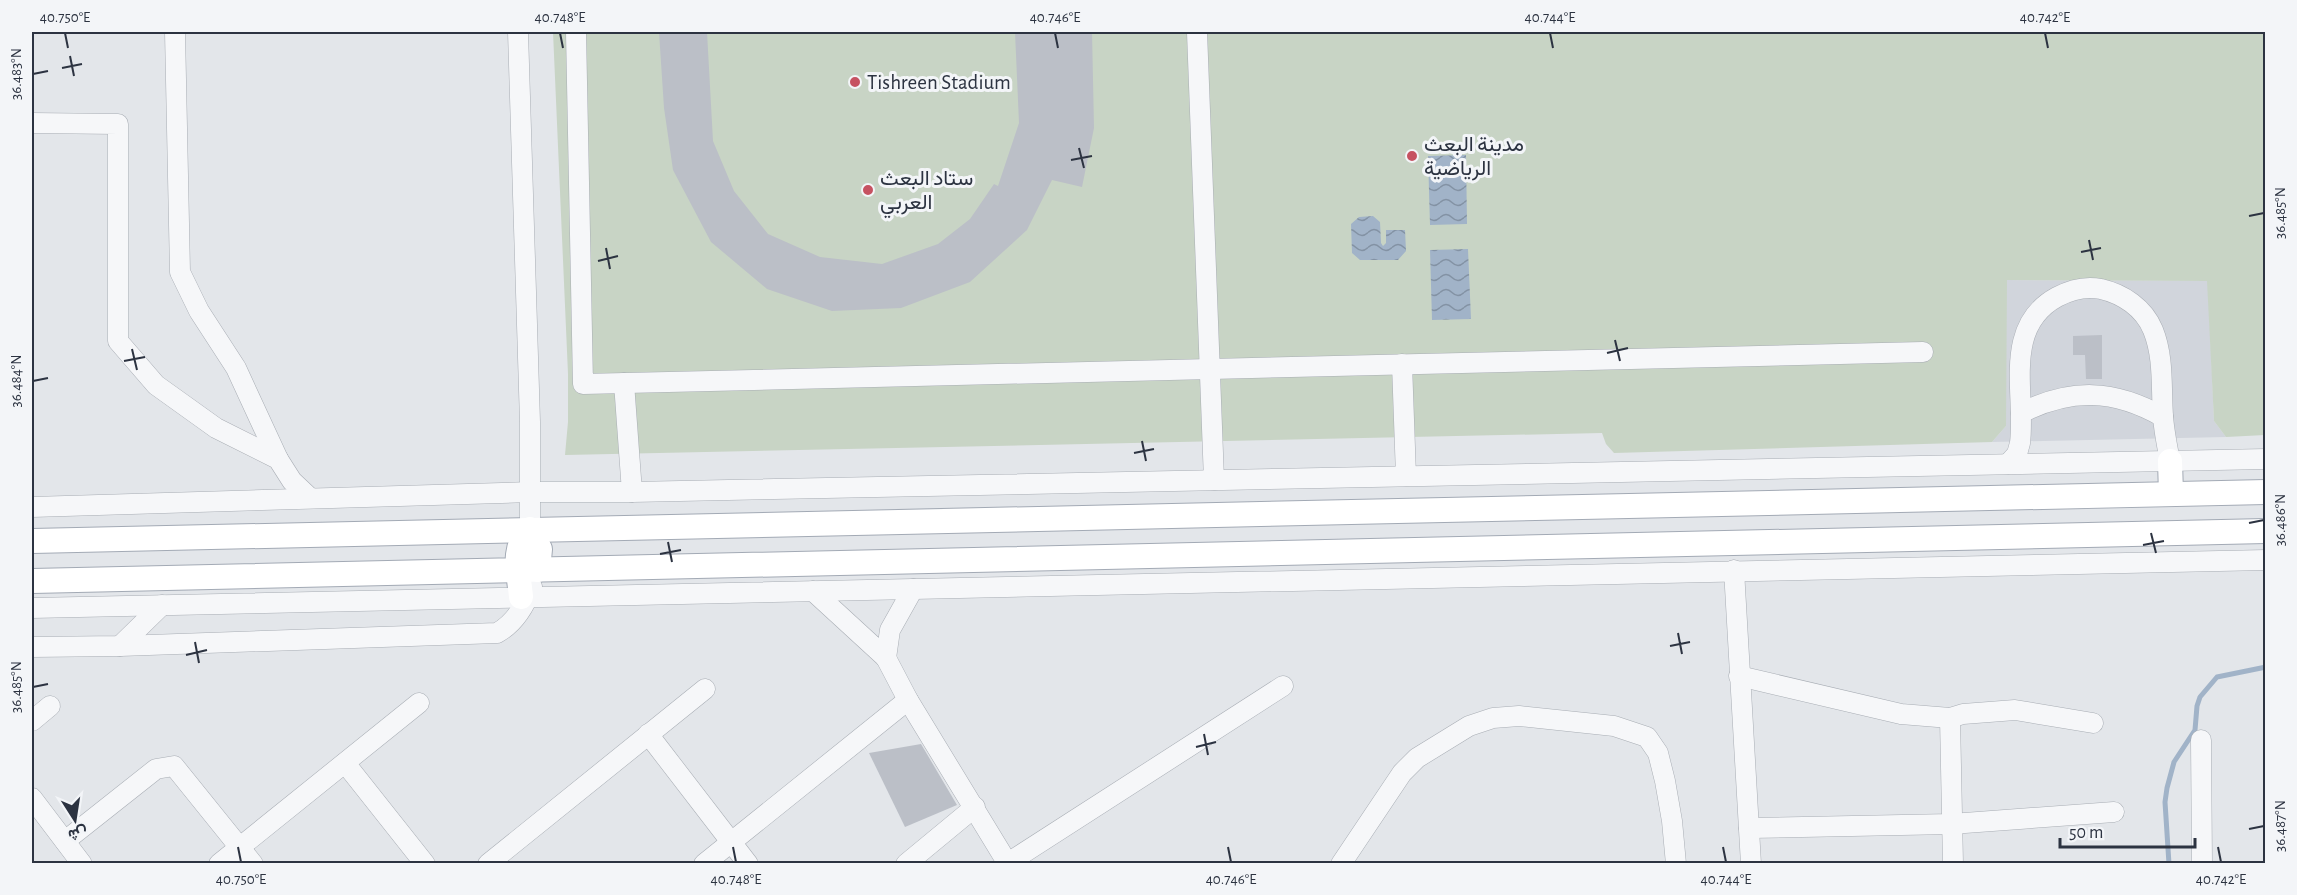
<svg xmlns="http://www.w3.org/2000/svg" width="2297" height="895" viewBox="0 0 2297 895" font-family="'Alegreya Sans',Vazirmatn,sans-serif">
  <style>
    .built { fill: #d1d5dc }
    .green { fill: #c8d4c5 }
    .water { fill: url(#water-waves) }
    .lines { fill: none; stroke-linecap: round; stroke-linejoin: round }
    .stream { stroke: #a1b3c8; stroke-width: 5 }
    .building { fill: #bbbfc7 }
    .minor-casing { stroke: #a8adb4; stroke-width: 21 }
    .major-casing { stroke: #a3aab5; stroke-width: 26 }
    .minor { stroke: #f6f7f9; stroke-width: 20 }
    .major { stroke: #fff; stroke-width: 24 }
    .ticks { fill: none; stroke: #2c3341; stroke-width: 2 }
    .poi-dot { fill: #c65261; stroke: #f3f5f8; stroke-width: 2 }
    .labels { text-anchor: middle; stroke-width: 6; stroke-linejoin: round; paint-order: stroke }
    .poi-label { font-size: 21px; fill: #2c3341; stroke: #f3f5f8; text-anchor: start }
    .neatline { fill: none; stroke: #2c3341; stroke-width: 2 }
    .ticks-label { font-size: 15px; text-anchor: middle; fill: #2c3341 }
  </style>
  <defs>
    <pattern id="water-waves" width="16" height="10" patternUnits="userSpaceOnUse" patternTransform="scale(1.5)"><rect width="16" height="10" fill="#a1b3c8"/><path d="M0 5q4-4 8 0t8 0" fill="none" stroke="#8392a4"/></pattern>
  </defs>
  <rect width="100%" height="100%" fill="#e3e6ea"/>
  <polygon class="built" points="2006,280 2208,281 2214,421 2226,437 1992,442 2006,426"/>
  <polygon class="green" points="553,32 2265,32 2265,435 2226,437 2214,421 2207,281 2007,280 2006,426 1992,442 1614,453 1606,444 1602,433 565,455 568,422 568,374"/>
  <g class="water">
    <polygon points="1466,155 1467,224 1430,225 1428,156"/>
    <polygon points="1373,216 1380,222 1381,243 1383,246 1386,243 1386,230 1405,230 1406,251 1398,260 1360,260 1352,253 1351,224 1359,217"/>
    <polygon points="1468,249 1471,319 1432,320 1430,250"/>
  </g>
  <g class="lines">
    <polyline class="stream" points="2169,864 2165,802 2167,788 2174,762 2195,730 2197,706 2200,697 2217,677 2266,667"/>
  </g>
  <g class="building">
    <polygon points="659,32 707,32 713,141 734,191 768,234 820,257 882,264 938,244 970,219 994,184 998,186 1019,123 1015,32 1092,32 1094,128 1082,187 1052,180 1027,230 970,282 901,308 832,311 767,289 711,242 673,170 664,108"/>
    <polygon points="2102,335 2102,379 2086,379 2085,355 2073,355 2073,336"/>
    <polygon points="921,744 957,805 905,827 869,753"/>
  </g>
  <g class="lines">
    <defs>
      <g id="minor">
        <polyline points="175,32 180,272 199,311 236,368 278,459"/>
        <polyline points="518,32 530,422 530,529"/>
        <polyline points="576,32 583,384 1923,352"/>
        <polyline points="1197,32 1214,480"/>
        <polyline points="32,123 118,124 118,341 156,385 216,428 278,459 292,481 310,498"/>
        <polyline points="1402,364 1406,476"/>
        <polyline points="624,383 632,492"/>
        <path d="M2021 413C2071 388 2114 389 2163 417"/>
        <path d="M2008 464 2017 454 2020 443C2026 393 2002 327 2057 297 2070 290 2086 286 2101 289 2123 294 2144 308 2153 330 2164 357 2161 387 2163 416 2164 431 2167 446 2170 461"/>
        <polyline points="32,507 531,492 632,492 2266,459"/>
        <polyline points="1734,570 1751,864"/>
        <polyline points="813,591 886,658 890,630 913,589"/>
        <polyline points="32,608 2266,560"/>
        <polyline points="120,646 162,605"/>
        <path d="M32 647 120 646 497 633C515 623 525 606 532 587"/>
        <polyline points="886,658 908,700 1008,864"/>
        <polyline points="1739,676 1901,714 1950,718 1963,714 2015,710 2093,723"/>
        <polyline points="1950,718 1953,864"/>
        <polyline points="32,721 50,706"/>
        <polyline points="648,734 748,864"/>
        <polyline points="2201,740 2202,864"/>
        <polyline points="345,763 425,864"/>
        <polyline points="32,798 82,864"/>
        <polyline points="1749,828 1951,824 2114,812"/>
        <polyline points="65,841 156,769 174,766 253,864"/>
        <polyline points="1008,863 1283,686"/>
        <polyline points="219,864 419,703"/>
        <polyline points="488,864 705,689"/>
        <polyline points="704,864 908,700"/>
        <polyline points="906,864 975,807"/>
        <polyline points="1341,864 1402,773 1417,758 1469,726 1493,718 1519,716 1614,726 1647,737 1658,753 1665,781 1672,821 1676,864"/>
      </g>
      <g id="major">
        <polyline points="2170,461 2171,494"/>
        <polyline points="32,541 2266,492"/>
        <polyline points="32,581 2266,531"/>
        <path d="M521 597C519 573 511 548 530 529L540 549 538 570"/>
      </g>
    </defs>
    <use href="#minor" class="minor-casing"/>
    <use href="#major" class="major-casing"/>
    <use href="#minor" class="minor"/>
    <use href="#major" class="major"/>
  </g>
  <path class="ticks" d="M65 33 68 48M560 33 563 48M1055 33 1058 48M1550 33 1553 48M2045 33 2048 48M70 56 74 76M62 68 82 64M33 74 48 71M1079 148 1084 168M1071 160 1092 156M2249 216 2264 213M2089 240 2093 260M606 248 610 269M2081 252 2101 248M598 261 618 256M1615 340 1620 361M132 349 137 370M1607 353 1628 348M124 361 145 357M33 381 48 378M1142 441 1146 461M1134 453 1154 449M2249 523 2264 520M2151 533 2156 553M668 542 672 562M2143 545 2164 541M660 554 681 550M1678 633 1682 654M195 642 199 663M1670 646 1690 642M186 655 207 650M33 687 48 684M1204 734 1208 755M1196 747 1216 742M2249 829 2264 826M238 847 241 862M733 847 736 862M1228 847 1231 862M1723 847 1726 862M2218 847 2221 862"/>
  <g class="poi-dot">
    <circle cx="855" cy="82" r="6"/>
    <circle cx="1412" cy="156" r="6"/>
    <circle cx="868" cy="190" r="6"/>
  </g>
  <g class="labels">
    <g class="poi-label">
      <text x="867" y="89">Tishreen Stadium</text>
      <text x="1424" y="151">مدينة البعث<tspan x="1424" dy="24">الرياضية</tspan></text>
      <text x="880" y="185">ستاد البعث<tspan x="880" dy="24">العربي</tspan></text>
    </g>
  </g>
  <rect width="2297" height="895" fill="none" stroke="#f3f5f8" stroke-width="66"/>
  <g transform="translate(75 820) rotate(168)" stroke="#f3f5f8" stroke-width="4.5" paint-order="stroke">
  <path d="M0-4.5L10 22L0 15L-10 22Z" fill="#2c3341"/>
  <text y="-9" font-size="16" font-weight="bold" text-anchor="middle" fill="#2c3341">ش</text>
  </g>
  <path d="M2060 838v9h135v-9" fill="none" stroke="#2c3341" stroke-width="3"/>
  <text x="2069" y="838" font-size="18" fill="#2c3341" stroke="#f3f5f8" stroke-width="4.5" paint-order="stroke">50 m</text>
  <rect x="33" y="33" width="2231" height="829" class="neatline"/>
  <g class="ticks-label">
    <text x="65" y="22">40.750°E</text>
    <text x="560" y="22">40.748°E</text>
    <text x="1055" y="22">40.746°E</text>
    <text x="1550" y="22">40.744°E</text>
    <text x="2045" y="22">40.742°E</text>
    <text transform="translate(16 74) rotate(-90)" y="5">36.483°N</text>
    <text transform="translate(2280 213) rotate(-90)" y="5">36.485°N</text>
    <text transform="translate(16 381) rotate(-90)" y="5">36.484°N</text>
    <text transform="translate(2280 520) rotate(-90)" y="5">36.486°N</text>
    <text transform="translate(16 687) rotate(-90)" y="5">36.485°N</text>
    <text transform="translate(2280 826) rotate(-90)" y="5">36.487°N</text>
    <text x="241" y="884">40.750°E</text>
    <text x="736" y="884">40.748°E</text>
    <text x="1231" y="884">40.746°E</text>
    <text x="1726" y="884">40.744°E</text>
    <text x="2221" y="884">40.742°E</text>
  </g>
</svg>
